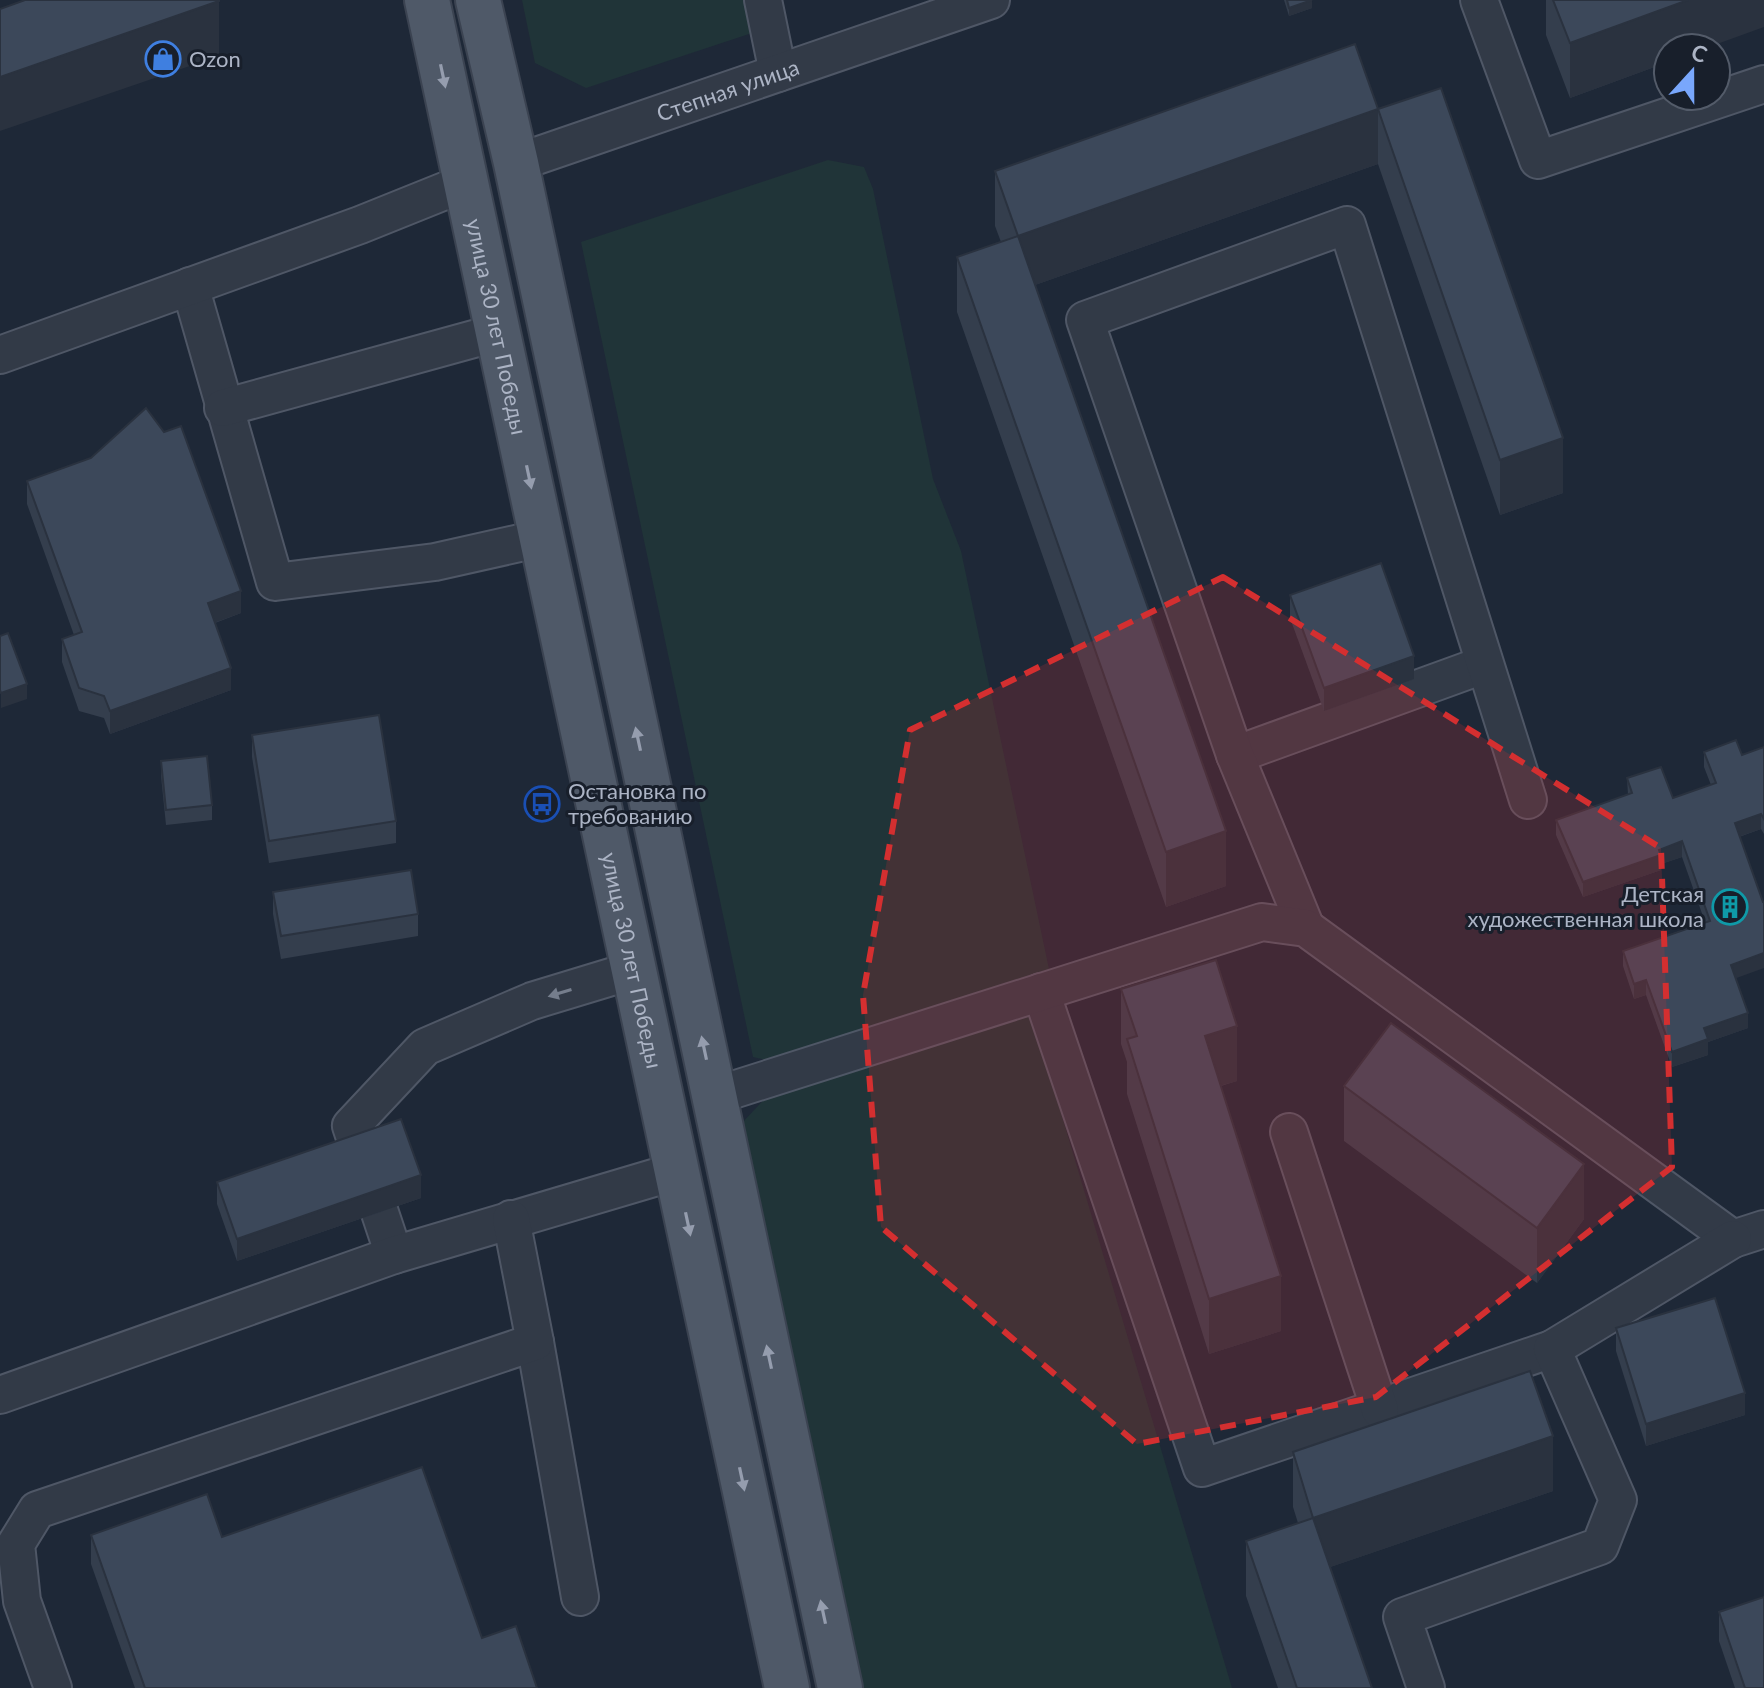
<svg xmlns="http://www.w3.org/2000/svg" width="1764" height="1688" viewBox="0 0 1764 1688" font-family="Lato,sans-serif">
  <style>
    .green { fill: #203438 }
    .lines { fill: none; stroke-linecap: round; stroke-linejoin: round }
    .minor-casing { stroke: #4f5766; stroke-width: 40 }
    .major-casing { stroke: #3b4351; stroke-width: 48 }
    .minor { stroke: #323a47; stroke-width: 36 }
    .major { stroke: #4f5968; stroke-width: 44 }
    .wall { fill: #343e4d }
    .shaded-wall { fill: #2a323f }
    .building { fill: #3c485a; stroke: #2a323f; stroke-width: 2 }
    .oneway { fill: #959dae }
    .oneway2 { fill: #757d8c }
    .marked { fill: #d42f30; fill-opacity: 0.2; stroke: #d42f30; stroke-width: 6; stroke-dasharray: 16 10; stroke-linejoin: round }
    .labels { text-anchor: middle; stroke-width: 6; stroke-linejoin: round; paint-order: stroke }
    .poi-label { font-size: 22px; fill: #acb4c5; stroke: #181f2b; text-anchor: start }
    .street-label { font-size: 22px; fill: #acb4c5; stroke: #181f2b }
  </style>
  <rect width="100%" height="100%" fill="#1e2837"/>
  <g class="green">
    <polygon points="522,0 745,0 752,33 586,88 535,63"/>
    <polygon points="828,160 864,167 873,189 933,479 961,551 1049,969 771,1061 753,1057 581,242"/>
    <polygon points="1031,1012 1232,1688 861,1688 742,1123 772,1091"/>
  </g>
  <g class="lines">
    <defs>
      <g id="minor">
        <polyline points="763,0 778,73"/>
        <polyline points="1479,0 1538,160 1764,84"/>
        <path id="s1" d="M516 163 991 0"/>
        <polyline points="190,286 275,582 435,562 542,538"/>
        <polyline points="0,355 360,225 467,182"/>
        <polyline points="223,408 499,332"/>
        <polyline points="1235,755 1483,665"/>
        <polyline points="1306,928 1235,755 1085,320 1347,225 1528,800"/>
        <polyline points="1041,992 1202,1468 1552,1349"/>
        <polyline points="714,1096 1262,922 1306,928 1733,1239 1764,1229"/>
        <polyline points="1289,1132 1380,1410"/>
        <polyline points="394,1255 351,1126 425,1047 532,1001 634,970"/>
        <polyline points="535,1342 580,1597"/>
        <polyline points="0,1395 394,1255 677,1171"/>
        <polyline points="53,1688 22,1601 16,1544 37,1510 535,1342 511,1219"/>
        <polyline points="1426,1688 1402,1617 1600,1546 1618,1500 1552,1349 1733,1239"/>
      </g>
      <g id="major">
        <path id="s2" d="M427 0 787 1688"/>
        <polyline points="478,0 516,163 840,1688"/>
      </g>
    </defs>
    <use href="#minor" class="minor-casing"/>
    <use href="#major" class="major-casing"/>
    <use href="#minor" class="minor"/>
    <use href="#major" class="major"/>
  </g>
  <g class="wall">
    <polygon points="1284,0 1312,0 1312,8 1289,16"/>
    <polygon points="1546,0 1764,0 1668,48 1668,62 1570,98 1546,35"/>
    <polygon points="1378,109 1563,493 1500,515 1378,164 1035,285 1226,886 1166,907 957,312 957,257 1001,242 995,226 995,171"/>
    <polygon points="27,481 241,613 215,623 231,690 110,734 104,718 79,711 62,662 62,639 74,635 27,504"/>
    <polygon points="1290,595 1414,679 1324,711 1290,618"/>
    <polygon points="252,735 396,821 396,843 269,863 252,757"/>
    <polygon points="1764,747 1764,834 1761,829 1739,837 1736,978 1748,1028 1708,1042 1708,1055 1672,1067 1646,995 1634,999 1623,966 1623,951 1705,922 1682,857 1661,864 1661,870 1583,897 1556,835 1556,820 1628,795 1627,778 1673,798 1711,785 1704,767 1704,752 1742,755"/>
    <polygon points="161,761 212,805 212,820 166,825 161,776"/>
    <polygon points="273,892 418,914 418,936 281,959 273,914"/>
    <polygon points="1121,989 1237,1081 1221,1086 1281,1331 1209,1354 1127,1094 1127,1062 1121,1044"/>
    <polygon points="1344,1086 1584,1219 1537,1283 1344,1141"/>
    <polygon points="217,1182 421,1198 237,1261 217,1204"/>
    <polygon points="1616,1328 1745,1415 1646,1446 1616,1351"/>
    <polygon points="1293,1452 1553,1491 1330,1567 1372,1688 1278,1688 1246,1596 1246,1541 1298,1523 1293,1507"/>
    <polygon points="91,1535 222,1537 482,1638 537,1688 135,1688 91,1564"/>
    <polygon points="1719,1612 1764,1688 1735,1688 1719,1641"/>
  </g>
  <g class="shaded-wall">
    <polygon points="1312,0 1312,8 1289,16 1289,8"/>
    <polygon points="1688,0 1764,0 1764,27 1706,48 1668,48 1668,62 1570,98 1570,43"/>
    <polygon points="219,1 219,56 0,131 0,77"/>
    <polygon points="1378,109 1378,164 1018,291 1018,236"/>
    <polygon points="1563,438 1563,493 1500,515 1500,460"/>
    <polygon points="241,591 241,613 208,625 208,603"/>
    <polygon points="1414,656 1414,679 1324,711 1324,688"/>
    <polygon points="231,668 231,690 110,734 110,711"/>
    <polygon points="27,684 27,699 1,708 1,693"/>
    <polygon points="1761,814 1761,829 1735,838 1735,823"/>
    <polygon points="1226,831 1226,886 1166,907 1166,852"/>
    <polygon points="1682,841 1682,857 1661,864 1661,870 1583,897 1583,882 1659,850"/>
    <polygon points="1764,953 1764,968 1731,980 1731,965"/>
    <polygon points="1646,980 1646,995 1634,999 1634,984"/>
    <polygon points="1748,1013 1748,1028 1708,1042 1708,1055 1672,1067 1672,1052 1704,1028"/>
    <polygon points="1237,1026 1237,1081 1205,1090 1205,1036"/>
    <polygon points="1584,1164 1584,1219 1537,1283 1537,1228"/>
    <polygon points="421,1175 421,1198 237,1261 237,1239"/>
    <polygon points="1281,1276 1281,1331 1209,1354 1209,1299"/>
    <polygon points="1745,1393 1745,1415 1646,1446 1646,1424"/>
    <polygon points="1553,1436 1553,1491 1313,1573 1313,1518"/>
  </g>
  <g class="building">
    <polygon points="25,0 219,0 219,1 0,77 0,9"/>
    <polygon points="1287,0 1312,0 1289,8"/>
    <polygon points="1553,0 1688,0 1570,43"/>
    <polygon points="1355,44 1378,109 1018,236 995,171"/>
    <polygon points="1441,88 1563,438 1500,460 1378,109"/>
    <polygon points="1018,236 1226,831 1166,852 957,257"/>
    <polygon points="146,408 164,432 181,426 241,591 208,603 231,668 110,711 104,696 79,688 62,639 82,632 27,481 91,458"/>
    <polygon points="1381,563 1414,656 1324,688 1290,595"/>
    <polygon points="8,633 27,684 1,693 0,690 0,636"/>
    <polygon points="379,715 396,821 269,841 252,735"/>
    <polygon points="1736,740 1742,755 1764,747 1764,819 1761,814 1735,823 1763,902 1764,902 1764,953 1731,965 1748,1013 1704,1028 1708,1039 1672,1052 1646,980 1634,984 1623,951 1710,921 1682,841 1659,850 1661,855 1583,882 1556,820 1632,793 1627,778 1661,767 1673,798 1716,783 1704,752"/>
    <polygon points="207,756 212,805 166,810 161,761"/>
    <polygon points="411,870 418,914 281,936 273,892"/>
    <polygon points="1216,960 1237,1026 1205,1036 1281,1276 1209,1299 1127,1039 1137,1036 1121,989"/>
    <polygon points="1391,1023 1584,1164 1537,1228 1344,1086"/>
    <polygon points="401,1119 421,1175 237,1239 217,1182"/>
    <polygon points="1715,1298 1745,1393 1646,1424 1616,1328"/>
    <polygon points="1530,1371 1553,1436 1313,1518 1293,1452"/>
    <polygon points="422,1467 482,1638 516,1626 537,1688 145,1688 91,1535 207,1494 222,1537"/>
    <polygon points="1313,1518 1372,1688 1297,1688 1246,1541"/>
    <polygon points="1764,1597 1764,1688 1745,1688 1719,1612"/>
  </g>
  <defs><path id="oneway-solid" d="M-6-.8H1V-3.2L6.5 0L1 3.2V.8H-6Z" transform="scale(2)"/></defs>
  <g class="oneway">
    <use href="#oneway-solid" transform="translate(443 76) rotate(78)"/>
    <use href="#oneway-solid" transform="translate(529 477) rotate(78)"/>
    <use href="#oneway-solid" transform="translate(638 739) rotate(-102)"/>
    <use href="#oneway-solid" transform="translate(704 1048) rotate(-102)"/>
    <use href="#oneway-solid" transform="translate(688 1224) rotate(78)"/>
    <use href="#oneway-solid" transform="translate(769 1357) rotate(-102)"/>
    <use href="#oneway-solid" transform="translate(742 1479) rotate(78)"/>
    <use href="#oneway-solid" transform="translate(823 1612) rotate(-102)"/>
  </g>
  <use class="oneway2" href="#oneway-solid" transform="translate(560 993) rotate(163)"/>
  <path class="marked" d="M1223 577 1661 848 1672 1167 1376 1397 1137 1444 881 1227 863 995 910 730Z"/>
  <defs>
    <symbol id="shop-ring" viewBox="-11 -11 22 22"><circle r="9.5" fill="#181f2b" stroke="#3f7fe0" stroke-width="1.5"/><path d="M-5-2.5h2.3a2.7 3.5 0 0 1 5.4 0H5L5.5 6h-11ZM-1.5-2.5h3a1.5 2.3 0 0 0-3 0Z" fill="#3f7fe0"/></symbol>
    <symbol id="bus-ring" viewBox="-11 -11 22 22"><circle r="9.5" fill="#181f2b" stroke="#1a4fb4" stroke-width="1.5"/><path d="M-5-6H5V4H4V6H2V4H-2V6H-4V4H-5ZM-3.5-4V0h7V-4ZM-3.5 1.2v1.5H-2V1.2ZM2 1.2v1.5H3.5V1.2Z" fill="#1a4fb4"/></symbol>
    <symbol id="building-ring" viewBox="-11 -11 22 22"><circle r="9.5" fill="#181f2b" stroke="#0f9aa8" stroke-width="1.5"/><path d="M-4-6H4V6H1V3H-1V6H-4ZM-2.5-4.3h1.7v1.8h-1.7ZM.8-4.3h1.7v1.8H.8ZM-2.5-1h1.7V.8h-1.7ZM.8-1h1.7V.8H.8Z" fill="#0f9aa8"/></symbol>
  </defs>
  <g fill-rule="evenodd">
    <use href="#shop-ring" x="143" y="39" width="40" height="40"/>
    <use href="#bus-ring" x="522" y="784" width="40" height="40"/>
    <use href="#building-ring" x="1710" y="887" width="40" height="40"/>
  </g>
  <g class="labels">
    <g class="poi-label">
      <text x="189" y="67">Ozon</text>
      <text x="568" y="799">Остановка по<tspan x="568" dy="25">требованию</tspan></text>
      <text x="1704" y="902" text-anchor="end">Детская<tspan x="1704" dy="25">художественная школа</tspan></text>
    </g>
    <g class="street-label">
      <text dy="8" stroke="none"><textPath href="#s1" startOffset="224">Степная улица</textPath></text>
      <text dy="8" stroke="none"><textPath href="#s2" startOffset="334">улица 30 лет Победы</textPath></text>
      <text dy="8" stroke="none"><textPath href="#s2" startOffset="982">улица 30 лет Победы</textPath></text>
    </g>
  </g>
  <g transform="translate(1692 72) rotate(21)"><circle r="38" fill="#181f2b" stroke="#535b69" stroke-width="2"/>
  <path d="M0-6L14 30L0 20L-14 30Z" fill="#79a7fc"/>
  <text y="-12" font-size="22" font-weight="bold" text-anchor="middle" fill="#acb4c5">С</text>
  </g>
</svg>
